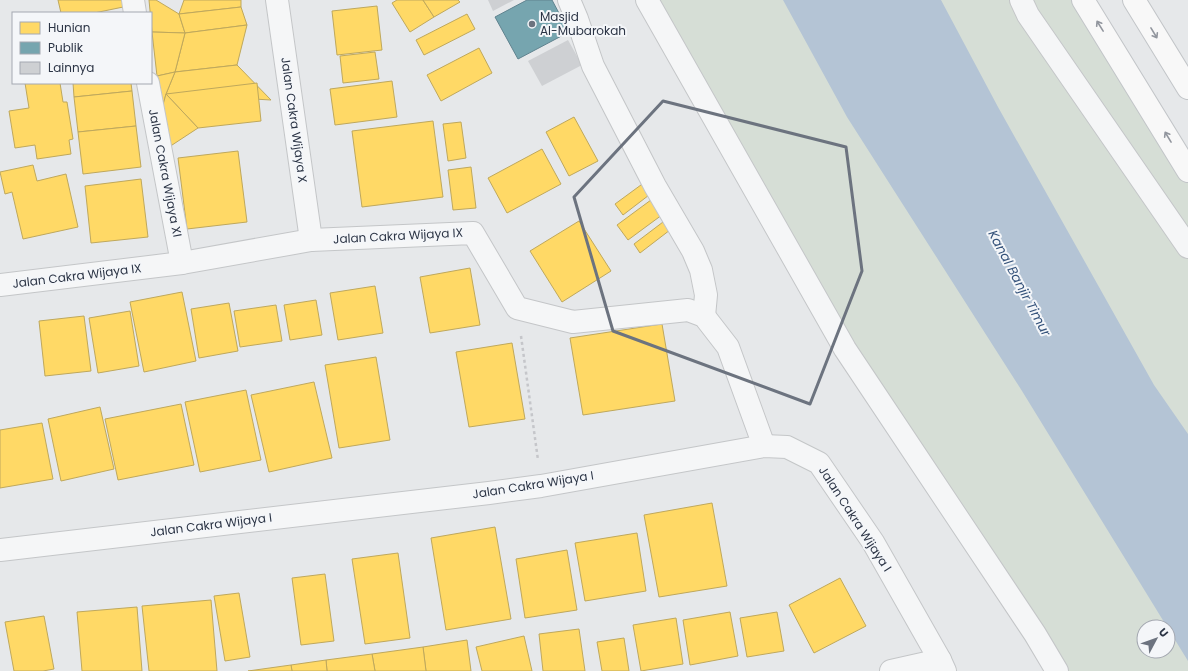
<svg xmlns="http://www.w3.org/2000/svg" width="1188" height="671" viewBox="0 0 1188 671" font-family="Poppins,sans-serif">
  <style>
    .green { fill: #d6ded6; fill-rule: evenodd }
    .water { fill: #b4c4d5 }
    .homes { fill: #ffd966; stroke: #bfa85c }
    .public { fill: #76a5af; stroke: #60838f }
    .building { fill: #ced0d3 }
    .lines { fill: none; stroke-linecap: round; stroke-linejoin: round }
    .minor-casing { stroke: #c4c6c8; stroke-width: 24 }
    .major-casing { stroke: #c2c5c8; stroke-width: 24 }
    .path { stroke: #c5c6ca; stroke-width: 2.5; stroke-dasharray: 3 3; stroke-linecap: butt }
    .minor { stroke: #f5f6f7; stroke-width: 22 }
    .major { stroke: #f8f8f8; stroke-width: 22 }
    .oneway { stroke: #92969e }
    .marked { fill: none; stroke: #6c737f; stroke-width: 3; stroke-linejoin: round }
    .poi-dot { fill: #6c737f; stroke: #f4f6f9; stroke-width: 1.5 }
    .labels { text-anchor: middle; stroke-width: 4; stroke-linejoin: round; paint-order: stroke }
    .poi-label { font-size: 12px; fill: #2b3445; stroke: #f4f6f9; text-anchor: start }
    .street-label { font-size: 12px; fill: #2b3445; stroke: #f4f6f9 }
    .water-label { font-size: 13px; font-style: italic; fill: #34527a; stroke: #f4f6f9 }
  </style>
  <rect width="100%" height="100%" fill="#e6e8ea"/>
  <path class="green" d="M647 0H1083L1188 171V671H1053L743 170ZM1144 627H1168V651H1144Z"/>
  <polygon class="water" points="783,0 941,0 998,107 1154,385 1188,434 1188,661 1022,391 847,117"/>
  <g class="homes">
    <polygon points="58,0 132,0 133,5 94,13 61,13"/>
    <polygon points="149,0 156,0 179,14 185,33 152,32"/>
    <polygon points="184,0 241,0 241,7 179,14"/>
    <polygon points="397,0 423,0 434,17 410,32 392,3"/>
    <polygon points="423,0 458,0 460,2 434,17"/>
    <polygon points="377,6 382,50 337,55 332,11"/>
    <polygon points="241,7 247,25 185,33 179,14"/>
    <polygon points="467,14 475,29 424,55 416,40"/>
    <polygon points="247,25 237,65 175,72 185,33"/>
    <polygon points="152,32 185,33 175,72 157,76"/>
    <polygon points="479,48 492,73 441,101 427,75"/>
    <polygon points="375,52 379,79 343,83 340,56"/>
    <polygon points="237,65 271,100 166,94 175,72"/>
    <polygon points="175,72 166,94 161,112 157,76"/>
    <polygon points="392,81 397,117 335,125 330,89"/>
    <polygon points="25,83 60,83 63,102 67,102 73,139 69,140 71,154 37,159 35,145 15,148 9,111 29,108"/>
    <polygon points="73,83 131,83 132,91 74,97"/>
    <polygon points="257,83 261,121 198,128 166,94"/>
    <polygon points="132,91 136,126 78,132 74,97"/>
    <polygon points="166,94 198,128 166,149 161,112"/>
    <polygon points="574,117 598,161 569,176 546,132"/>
    <polygon points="433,121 443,197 362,207 352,131"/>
    <polygon points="461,122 466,158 448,161 443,124"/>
    <polygon points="136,126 141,167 83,174 78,132"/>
    <polygon points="542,149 561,184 507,213 488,178"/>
    <polygon points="238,151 247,222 187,229 178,158"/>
    <polygon points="33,165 37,181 66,174 78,227 23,239 12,192 5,194 0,172"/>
    <polygon points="471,167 476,208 453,210 448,170"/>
    <polygon points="141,179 148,237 91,243 85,186"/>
    <polygon points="645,182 653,192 623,215 615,204"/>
    <polygon points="655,197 666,212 628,240 617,225"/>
    <polygon points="579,221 611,271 562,302 530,251"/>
    <polygon points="663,222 670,230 640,253 634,244"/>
    <polygon points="470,268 480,325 430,333 420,277"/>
    <polygon points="375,286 383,333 338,340 330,293"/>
    <polygon points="182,292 196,361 144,372 130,302"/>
    <polygon points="316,300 322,335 290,340 284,305"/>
    <polygon points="229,303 238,351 199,358 191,309"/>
    <polygon points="276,305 282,341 240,347 234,311"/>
    <polygon points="130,311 139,366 98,373 89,318"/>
    <polygon points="84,316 91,371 45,376 39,321"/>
    <polygon points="662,324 675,401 583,415 570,338"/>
    <polygon points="512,343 525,419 469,427 456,352"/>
    <polygon points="376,357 390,440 339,448 325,365"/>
    <polygon points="314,382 332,458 269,472 251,395"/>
    <polygon points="246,390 261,460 200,472 185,402"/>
    <polygon points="181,404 194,465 118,480 105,419"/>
    <polygon points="100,407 114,469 61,481 48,419"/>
    <polygon points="42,423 53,479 0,488 0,430"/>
    <polygon points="712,503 727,586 659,597 644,515"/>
    <polygon points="495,527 511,619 446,630 431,538"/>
    <polygon points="637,533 646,591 585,601 575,543"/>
    <polygon points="567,550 577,610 525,618 516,559"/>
    <polygon points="398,553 410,638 365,644 352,559"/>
    <polygon points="325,574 334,641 301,645 292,578"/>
    <polygon points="840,578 866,626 814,653 789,605"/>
    <polygon points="239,593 250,657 225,661 214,596"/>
    <polygon points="211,600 217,671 149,671 142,606"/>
    <polygon points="137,607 142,671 82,671 77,612"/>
    <polygon points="730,612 738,656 690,665 683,620"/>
    <polygon points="777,612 784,651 747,657 740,618"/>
    <polygon points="44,616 54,669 43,671 14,671 5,622"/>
    <polygon points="676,618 683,664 641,671 633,625"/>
    <polygon points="579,629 585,671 543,671 539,634"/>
    <polygon points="524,636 532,671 482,671 476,647"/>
    <polygon points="624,638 629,671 602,671 597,642"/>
    <polygon points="467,640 471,671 426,671 423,647"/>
    <polygon points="423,647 426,671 375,671 372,654"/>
    <polygon points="372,654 375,671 327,671 326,660"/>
    <polygon points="326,660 327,671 292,671 291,665"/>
    <polygon points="291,665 292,671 248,671"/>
  </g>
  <polygon class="public" points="527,0 552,0 569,32 518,59 495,17"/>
  <g class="building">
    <polygon points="488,0 514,0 493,11"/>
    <polygon points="568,40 582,65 542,86 528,61"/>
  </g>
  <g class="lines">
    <defs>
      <g id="minor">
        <polyline points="133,0 135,13"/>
        <polyline points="277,0 311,240"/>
        <polyline points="569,0 577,19 593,66 655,186 693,251 701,270 706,295 704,316"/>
        <polyline points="647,0 845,349 1035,634 1057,671"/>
        <polyline points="1021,0 1028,15 1188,247"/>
        <polyline points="148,83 182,263"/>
        <polyline points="0,285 182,263 311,240 473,233 517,308 573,322 688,310 704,316 728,347 764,446"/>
        <polyline points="0,550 489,493 541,486 764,446 787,447 819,463 873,542 940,660 945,671"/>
        <polyline points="891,671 940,660"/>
      </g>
      <g id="major">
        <polyline points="1083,0 1188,171"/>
        <polyline points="1134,0 1188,88"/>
      </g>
    </defs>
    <use href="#minor" class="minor-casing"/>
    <use href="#major" class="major-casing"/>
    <polyline class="path" points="521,336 538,460"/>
    <use href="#minor" class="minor"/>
    <use href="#major" class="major"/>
  </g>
  <defs><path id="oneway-shaft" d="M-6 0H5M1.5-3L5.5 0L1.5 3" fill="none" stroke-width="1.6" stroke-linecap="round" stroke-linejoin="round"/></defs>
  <g class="oneway">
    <use href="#oneway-shaft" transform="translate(1100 26) rotate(-122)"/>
    <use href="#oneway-shaft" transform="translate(1154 33) rotate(59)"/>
    <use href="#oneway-shaft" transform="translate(1168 137) rotate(-121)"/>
  </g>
  <path class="marked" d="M663 101 846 147 862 271 810 404 613 331 574 197Z"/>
  <circle class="poi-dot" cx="532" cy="24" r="4"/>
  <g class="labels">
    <g class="poi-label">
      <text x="540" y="21">Masjid<tspan x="540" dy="14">Al-Mubarokah</tspan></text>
    </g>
    <g class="street-label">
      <text transform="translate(294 120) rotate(82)" y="4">Jalan Cakra Wijaya X</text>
      <text transform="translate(165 173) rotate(79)" y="4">Jalan Cakra Wijaya XI</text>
      <text transform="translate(398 236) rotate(-3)" y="4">Jalan Cakra Wijaya IX</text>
      <text transform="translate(77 276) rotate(-7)" y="4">Jalan Cakra Wijaya IX</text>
      <text transform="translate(533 485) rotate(-9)" y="4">Jalan Cakra Wijaya I</text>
      <text transform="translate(855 519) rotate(57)" y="4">Jalan Cakra Wijaya I</text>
      <text transform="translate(211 525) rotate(-7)" y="4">Jalan Cakra Wijaya I</text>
    </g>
    <g class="water-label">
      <text transform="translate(1020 283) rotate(62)" y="5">Kanal Banjir Timur</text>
    </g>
  </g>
  <rect x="12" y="12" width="140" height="72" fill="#f4f6f9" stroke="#a4a8b1"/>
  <rect x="20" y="22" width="20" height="12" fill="#ffd966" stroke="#a4a8b1"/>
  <text x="48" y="32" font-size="12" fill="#2b3445">Hunian</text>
  <rect x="20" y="42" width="20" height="12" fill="#76a5af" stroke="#a4a8b1"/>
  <text x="48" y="52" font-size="12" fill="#2b3445">Publik</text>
  <rect x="20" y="62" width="20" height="12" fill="#ced0d3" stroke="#a4a8b1"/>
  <text x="48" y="72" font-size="12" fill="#2b3445">Lainnya</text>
  <g transform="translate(1156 639) rotate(49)"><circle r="19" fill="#f4f6f9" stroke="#a4a8b1"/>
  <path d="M0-3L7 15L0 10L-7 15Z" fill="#6c737f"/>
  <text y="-6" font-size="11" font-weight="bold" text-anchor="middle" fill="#2b3445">U</text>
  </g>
</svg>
